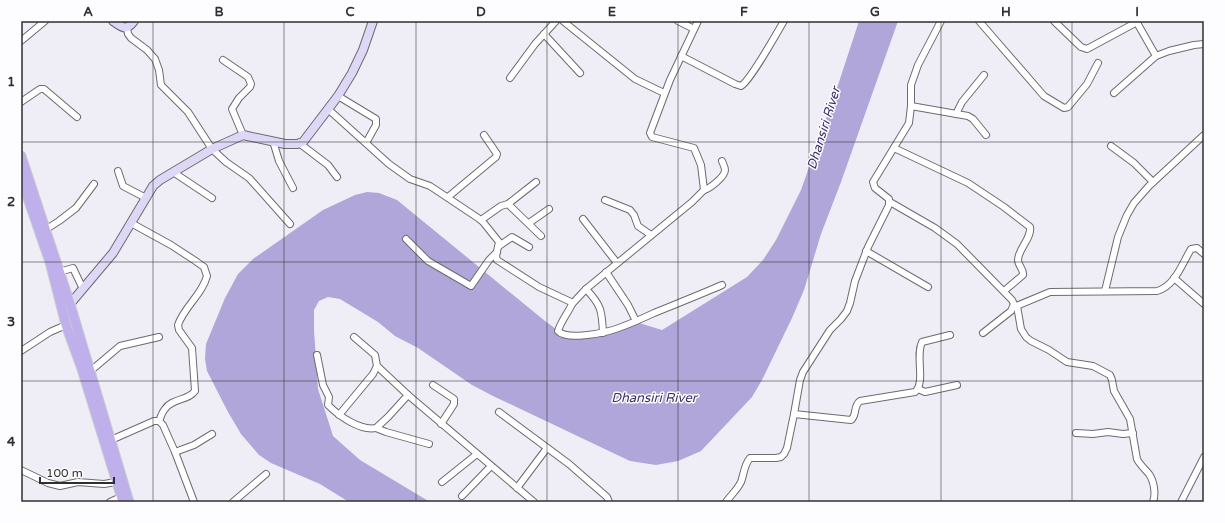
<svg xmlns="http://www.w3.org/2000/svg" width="1225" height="523" viewBox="0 0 1225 523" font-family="'Varela Round',sans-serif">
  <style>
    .water { fill: #b0a6d9 }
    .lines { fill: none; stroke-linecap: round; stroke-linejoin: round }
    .street-casing { stroke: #6c6b71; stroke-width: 8 }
    .secondary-casing { stroke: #6c6b71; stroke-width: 10 }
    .primary-casing { stroke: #cdcdce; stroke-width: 11 }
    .street { stroke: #fff; stroke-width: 6 }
    .secondary { stroke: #dfd7f6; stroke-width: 8 }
    .primary { stroke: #bfb0ec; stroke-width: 9 }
    .grid { fill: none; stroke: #2f2f32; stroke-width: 1; stroke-opacity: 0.55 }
    .labels { text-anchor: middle; stroke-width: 3; stroke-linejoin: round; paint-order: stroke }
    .water-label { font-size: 13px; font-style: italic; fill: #3f2e6c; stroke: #fdfcfe }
    .neatline { fill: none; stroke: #2f2f32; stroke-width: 1.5 }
    .grid-label { font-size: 13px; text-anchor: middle; font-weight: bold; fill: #2f2f32 }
  </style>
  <rect width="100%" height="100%" fill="#efeef6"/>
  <polygon class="water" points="859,21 898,21 841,182 821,234 804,290 792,318 762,380 752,397 701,451 678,461 656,465 630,461 493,396 472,385 418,348 395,336 378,322 340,299 328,297 319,301 314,310 314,330 318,389 333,436 360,460 430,502 349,502 320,484 271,463 259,455 241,434 228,412 207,371 205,359 206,344 225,298 238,274 253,259 323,210 355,195 367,192 379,193 397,200 545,321 556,329 570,332 593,332 636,322 662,330 747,277 763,260 776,240 801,190 839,82"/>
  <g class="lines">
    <defs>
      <g id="street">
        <polyline points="563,21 635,79 664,93"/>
        <polyline points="678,21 694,29"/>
        <polyline points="979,21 1044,96 1064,108 1068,107 1087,84 1098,63"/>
        <polyline points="1054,21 1081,47 1087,49 1137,22"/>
        <polyline points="1136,21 1156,56"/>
        <polyline points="127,28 128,34 131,38 147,50 155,59 159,70 161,85 188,112 212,149 226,162 249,178 290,224"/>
        <polyline points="544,34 580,73"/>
        <polyline points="21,41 45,21"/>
        <path d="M681 56 735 84 741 86C751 80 776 34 784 21"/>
        <polyline points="223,60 248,77 251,84 250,87 239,98 232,109 243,135"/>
        <polyline points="510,78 535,44 556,21"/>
        <polyline points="1114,93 1156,56 1169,51 1194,45 1204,44"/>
        <polyline points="338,96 376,119 376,125 366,143"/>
        <polyline points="21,102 40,89 44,89 77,117"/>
        <polyline points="911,106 968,116 973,119 986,135"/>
        <path d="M328 109 389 164 410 179 430 186 478 218 483 222 499 242 496 256 497 260 539 287 571 302 572 304C568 313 561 321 558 331 566 340 598 334 609 331 624 327 639 320 654 313 676 304 699 295 722 285"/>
        <polyline points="956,114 962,102 984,75"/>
        <polyline points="273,141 279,161 293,188"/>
        <polyline points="299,143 328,165 337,177"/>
        <polyline points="1111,146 1134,163 1153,182"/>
        <path d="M894 148 968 183 1004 207 1030 227C1032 238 1018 249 1018 260 1018 266 1024 269 1023 275L1004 291"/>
        <polyline points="118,171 123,186 146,198"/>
        <polyline points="173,172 212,198"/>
        <path d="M704 190C709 189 725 177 725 170 725 167 723 164 722 161"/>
        <polyline points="448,197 496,157 497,154 484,135"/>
        <polyline points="605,200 630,210 634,215 638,226 651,235"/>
        <polyline points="890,202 935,228 957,244 1012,300 1014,304 1011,311 983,333"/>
        <polyline points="508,204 536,182"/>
        <polyline points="583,219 617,263"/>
        <polyline points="481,220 501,206 508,204 541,236"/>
        <path d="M131 223 171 245 194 260 204 267 207 276C202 295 184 307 178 325L179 330 192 348 195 391C188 401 172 398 165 409 162 412 161 417 159 421"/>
        <polyline points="529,223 549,209"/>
        <polyline points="45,230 59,221 76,208 94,184"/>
        <polyline points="406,239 428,261 471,286 489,260 497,252"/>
        <polyline points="499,246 512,237 529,247"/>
        <polyline points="866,251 928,287"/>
        <polyline points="59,272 73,268 83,289"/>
        <polyline points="606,272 628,305 636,321"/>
        <polyline points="1174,278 1204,304"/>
        <path d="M586 289C601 305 602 310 603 333"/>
        <polyline points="1105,291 1118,237 1127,215 1134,203 1149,186 1204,135"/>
        <polyline points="572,304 586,289 692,202 704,190 701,165 694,148 652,137 650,133 670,80 698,21"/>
        <path d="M1017 306 1021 329 1026 337 1031 341 1049 350 1067 362 1093 366 1110 375 1112 380 1114 391 1130 419 1137 459C1140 465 1145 469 1149 474 1154 481 1156 494 1153 502"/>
        <path d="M1014 307 1050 292 1157 291C1175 286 1182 264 1191 249L1197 248 1204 254"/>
        <polyline points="21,351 50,332 66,325"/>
        <path d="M317 355 323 385 329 397 328 405C339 416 360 431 376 428L388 417 408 395"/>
        <polyline points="377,366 408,395 534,502"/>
        <polyline points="89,369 94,368 120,346 159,337"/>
        <polyline points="433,385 454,399 454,404 441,424"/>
        <polyline points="918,389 925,392 957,385"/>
        <polyline points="499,412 569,464 607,497 609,502"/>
        <path d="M794 414 851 420C857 416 853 406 860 401L915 392C926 382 915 356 922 342L950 335"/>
        <polyline points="339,415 373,374 377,366 375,355 354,337"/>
        <polyline points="376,428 386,432 429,444"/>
        <polyline points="1076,433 1093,434 1108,432 1123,434 1133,433"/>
        <polyline points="111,440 154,421 159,421 163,425 175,452 194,502"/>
        <polyline points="175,452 194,445 212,434"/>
        <polyline points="21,470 48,483 60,486 78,482 104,484 116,482"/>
        <polyline points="442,482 477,454"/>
        <polyline points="517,488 547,448"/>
        <polyline points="462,496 491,466"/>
        <polyline points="110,502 121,497"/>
        <polyline points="233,502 266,474"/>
        <path d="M726 502C731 495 737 490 741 482 744 474 744 465 750 458H776L781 457 784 454 787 448 794 414 800 380 803 372 830 330 841 319 847 311 850 303 855 281 868 247 889 205V199L875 188 873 182 909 123 911 106V85L918 65 941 21"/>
        <polyline points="1181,502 1204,457"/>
      </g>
      <g id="secondary">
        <path d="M113 21C122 27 126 32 134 21"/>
        <polyline points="70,304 113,253 153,186 160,180 212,149 243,135 285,144 297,144 303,142 338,96 352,73 363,50 373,21"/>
      </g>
      <g id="primary">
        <polyline points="21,156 70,304 129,502"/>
        <polyline points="21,178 50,262 66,325 81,366 123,502"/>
      </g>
    </defs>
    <use href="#street" class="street-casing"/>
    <use href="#secondary" class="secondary-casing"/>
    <use href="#primary" class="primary-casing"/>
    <use href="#street" class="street"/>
    <use href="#secondary" class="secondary"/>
    <use href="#primary" class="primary"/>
  </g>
  <path class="grid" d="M153 21V502M284 21V502M416 21V502M547 21V502M678 21V502M809 21V502M941 21V502M1072 21V502M21 142H1204M21 262H1204M21 381H1204"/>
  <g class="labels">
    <g class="water-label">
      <text transform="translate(823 128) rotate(-73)" y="5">Dhansiri River</text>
      <text x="654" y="402">Dhansiri River</text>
    </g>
  </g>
  <rect width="1225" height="523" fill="none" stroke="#fdfcfe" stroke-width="44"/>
  <path d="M40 477v6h74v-6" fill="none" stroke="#2f2f32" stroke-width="2"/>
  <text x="46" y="477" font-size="12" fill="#2f2f32" stroke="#fdfcfe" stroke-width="3" paint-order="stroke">100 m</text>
  <rect x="22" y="22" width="1181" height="479" class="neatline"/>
  <g class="grid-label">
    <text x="88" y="16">A</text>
    <text x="219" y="16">B</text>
    <text x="350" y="16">C</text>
    <text x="481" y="16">D</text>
    <text x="612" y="16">E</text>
    <text x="744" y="16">F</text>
    <text x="875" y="16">G</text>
    <text x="1006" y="16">H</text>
    <text x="1137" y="16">I</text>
    <text x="11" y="86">1</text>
    <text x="11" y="206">2</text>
    <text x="11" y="326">3</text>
    <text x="11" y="446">4</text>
  </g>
</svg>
